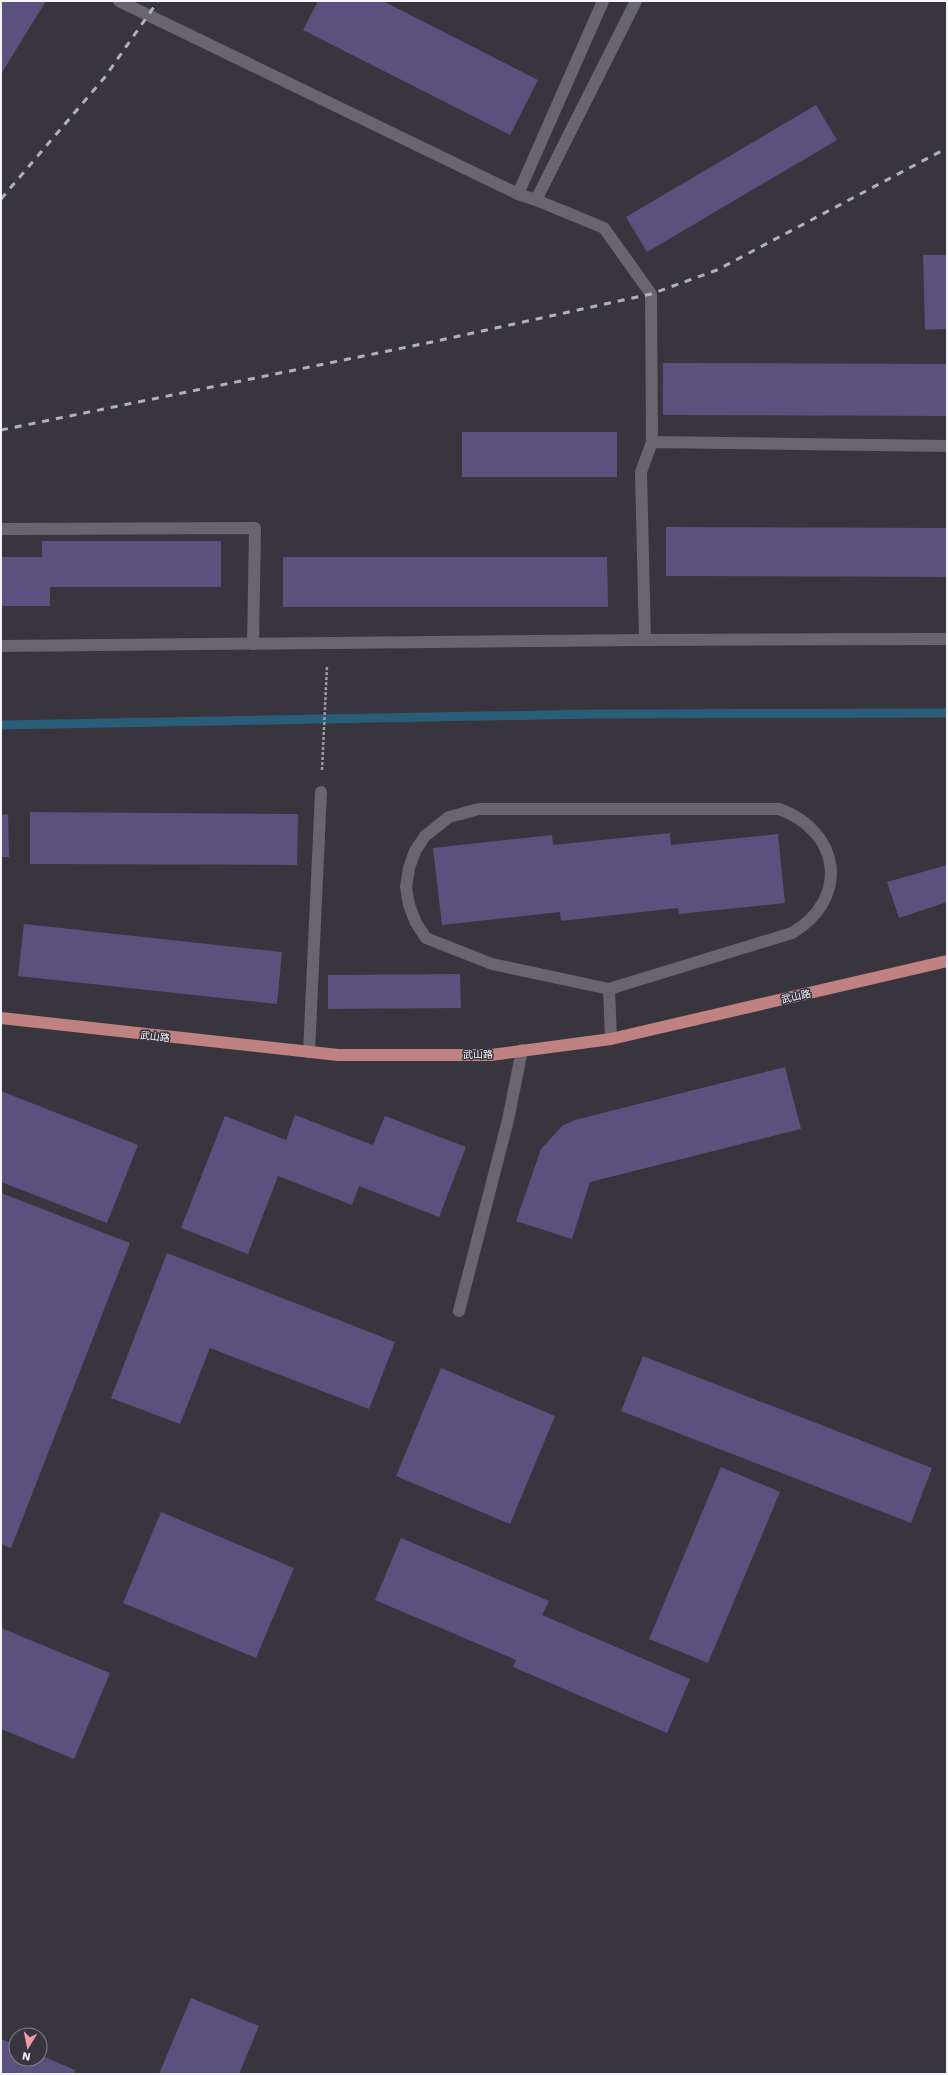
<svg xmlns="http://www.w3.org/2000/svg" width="948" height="2075" viewBox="0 0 948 2075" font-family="'Work Sans','Noto Sans SC',sans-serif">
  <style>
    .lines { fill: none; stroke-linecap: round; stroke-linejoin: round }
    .stream { stroke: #295d7a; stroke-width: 9 }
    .building { fill: #5a517e }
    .path { stroke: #9f9da4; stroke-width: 2.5; stroke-dasharray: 3 2; stroke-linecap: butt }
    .minor { stroke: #68656f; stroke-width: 12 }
    .major { stroke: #bf8281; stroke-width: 12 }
    .rail { stroke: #b2b1b7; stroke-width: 3; stroke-dasharray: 7 7; stroke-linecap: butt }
    .labels { text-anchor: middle; stroke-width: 3; stroke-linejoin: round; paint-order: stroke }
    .street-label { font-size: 10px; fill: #f5f4f9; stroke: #38353e }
  </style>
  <rect width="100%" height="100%" fill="#38353e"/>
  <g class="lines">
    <polyline class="stream" points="1,725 597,714 947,713"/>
  </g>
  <g class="building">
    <polygon points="1,1 46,1 1,74"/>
    <polygon points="318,1 383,1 538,80 510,135 303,30"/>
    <polygon points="816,105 837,140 647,252 626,217"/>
    <polygon points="923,255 947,255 947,329 925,330"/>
    <polygon points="663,363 947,364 947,416 663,415"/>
    <rect x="462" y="432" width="155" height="45"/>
    <polygon points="666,527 947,528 947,577 666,576"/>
    <polygon points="42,541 221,541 221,587 50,587 50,606 1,606 1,557 42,557"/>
    <polygon points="283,557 607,557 608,607 283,607"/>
    <polygon points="30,812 298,814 297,865 30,864"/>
    <polygon points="8,814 9,857 1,857 1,815"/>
    <polygon points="670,833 671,845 778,834 785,903 679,914 678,908 561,921 560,912 442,925 433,848 552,835 553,845"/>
    <polygon points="947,865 947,902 899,918 887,882"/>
    <polygon points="24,924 282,952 277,1004 18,976"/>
    <polygon points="460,974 461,1008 328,1009 328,975"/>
    <polygon points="785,1067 801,1129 590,1182 572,1239 516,1221 541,1149 562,1126 575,1120"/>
    <polygon points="1,1091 138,1145 107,1223 1,1182"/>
    <polygon points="295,1115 373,1145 385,1116 466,1147 439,1217 359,1186 352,1205 278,1176 248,1254 181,1228 225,1116 286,1140"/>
    <polygon points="1,1193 130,1243 11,1548 1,1544"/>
    <polygon points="167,1253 395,1342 369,1409 210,1348 180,1424 111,1398"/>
    <polygon points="643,1356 932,1468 911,1523 621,1411"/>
    <polygon points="441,1368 555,1416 510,1524 396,1476"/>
    <polygon points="721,1467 780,1492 708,1663 649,1639"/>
    <polygon points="161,1512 294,1568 256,1658 123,1603"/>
    <polygon points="401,1538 549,1601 542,1615 690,1679 667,1733 513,1667 516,1660 375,1600"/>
    <polygon points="1,1628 110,1673 74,1759 1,1729"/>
    <polygon points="191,1998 259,2026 239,2074 159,2074"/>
    <polygon points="1,2039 16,2045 16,2059 40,2059 40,2055 75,2070 74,2074 1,2074"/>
  </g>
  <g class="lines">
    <polyline class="path" points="322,770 327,666"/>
    <g class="minor">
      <polyline points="119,1 518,194 536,200 636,1"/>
      <polyline points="518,194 603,1"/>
      <polyline points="536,200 604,228 651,294 652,442"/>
      <polyline points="1,529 255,528 253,644"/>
      <polyline points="645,640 641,472 652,442 947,446"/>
      <polyline points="1,646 645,640 947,639"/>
      <path d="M609 989 492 964 426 938 416 923 409 905 406 887 409 868 415 851 425 836 449 817 479 809H779C841 831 850 899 792 933L609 989 611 1039"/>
      <polyline points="309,1052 321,792"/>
      <polyline points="459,1311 508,1120 522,1050"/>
    </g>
    <polyline class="major" points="1,1018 338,1055 491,1055 611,1039 947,961"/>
    <g class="rail">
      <polyline points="1,199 105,77 158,1"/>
      <polyline points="1,430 432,342 651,294 717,270 947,148"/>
    </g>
  </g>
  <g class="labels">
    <g class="street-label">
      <text transform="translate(796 996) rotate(-13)" y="4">武山路</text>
      <text transform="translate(155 1036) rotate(6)" y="4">武山路</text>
      <text transform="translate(478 1054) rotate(-1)" y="4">武山路</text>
    </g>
  </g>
  <rect width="948" height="2075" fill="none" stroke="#f5f4f9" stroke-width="4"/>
  <g transform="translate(28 2047) rotate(190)"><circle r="19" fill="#38353e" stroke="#848189"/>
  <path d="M0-3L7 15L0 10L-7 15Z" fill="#f39aaa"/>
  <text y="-6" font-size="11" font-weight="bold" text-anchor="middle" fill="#f5f4f9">N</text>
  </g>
</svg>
